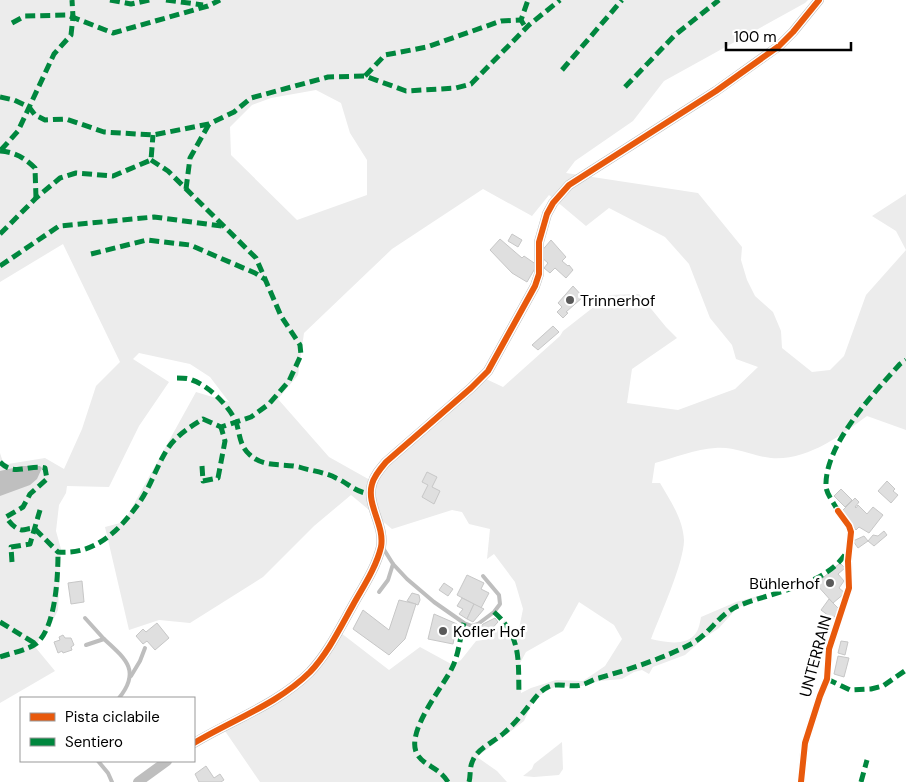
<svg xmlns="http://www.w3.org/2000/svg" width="906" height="782" viewBox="0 0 906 782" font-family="'DM Sans',sans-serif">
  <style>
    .green { fill: #ececec; fill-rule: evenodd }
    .water { fill: #bfbfbf }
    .building { fill: #dfdfdf; stroke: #c7c7c7 }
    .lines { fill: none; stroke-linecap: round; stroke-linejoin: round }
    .service { stroke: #bebebe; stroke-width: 4 }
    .minor { stroke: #bebebe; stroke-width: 8 }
    .tertiary { stroke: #bebebe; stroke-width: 10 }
    .quiet { stroke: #00873e; stroke-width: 5; stroke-dasharray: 10 5; stroke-linecap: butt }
    .cycleway-casing { stroke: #fff; stroke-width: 9 }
    .cycleway { stroke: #e8590c; stroke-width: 6 }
    .poi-dot { fill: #595959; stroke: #fff; stroke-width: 2 }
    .labels { text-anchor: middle; stroke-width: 5; stroke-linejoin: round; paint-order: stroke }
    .poi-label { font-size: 16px; fill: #000; stroke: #fff; text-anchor: start }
    .street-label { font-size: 16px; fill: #000; stroke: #fff }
  </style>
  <rect width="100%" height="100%" fill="#fff"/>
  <g class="green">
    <path d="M0 0H808L805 3 664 81 633 121 575 161 566 173 698 193 742 247 741 260 747 280 755 296 773 312 781 331 782 348 812 372 830 370 844 356 866 295 906 250 896 231 872 216 906 194V430L867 416C840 436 807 461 771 458 752 456 735 446 715 448 697 449 673 458 655 463L652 483H660C670 500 683 519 684 540 684 563 660 615 651 639 665 642 686 647 696 633 699 629 700 622 701 617L736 602 762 595V597L737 608 719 628 703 639 685 655 653 667 649 674 642 670 634 672 622 679 599 681 578 687 558 686 550 689 534 699 524 721 477 757 497 771 507 782H260L225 731 281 697 341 633 389 670 420 647 453 665 461 660 476 641 489 639 505 620 517 639 523 609 515 582 494 554 487 559 490 529 469 524 462 512 452 510 392 529 351 495 314 526 263 577 190 623 159 620 129 630 105 527 124 522 196 392 229 402 210 377 190 364 139 353 133 359 169 382 139 426 109 487 67 486 66 493 59 505 56 531 61 549 58 610 48 630 40 637 36 648 55 671 0 703V453L3 462 8 464 45 458 64 469 82 429 96 386 120 362 63 244 0 282ZM316 90 341 103 350 133 367 160V195L297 220 231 155 230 127 252 105 271 98ZM483 189 532 216 549 195 586 226 609 208 665 237 689 264 710 318 732 345 736 359 758 367 735 389 678 410 627 403 632 369 677 338 666 327 639 294 609 295 563 331 560 336 503 387 484 378 370 480 329 457 278 399 298 375 304 333 392 249ZM579 602 614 625 622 639 605 666 583 681 556 680 531 688 521 693 519 665 526 652 563 631Z"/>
    <polygon points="562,742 563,769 559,775 534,777 523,776 532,769 534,764"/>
  </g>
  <polygon class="water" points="22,466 40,466 42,468 37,479 30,485 0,496 0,471"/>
  <g class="building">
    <polygon points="512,234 522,240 518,247 508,241"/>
    <polygon points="500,239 522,258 524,256 537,265 527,282 512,273 490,250"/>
    <polygon points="551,240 566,257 562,261 568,266 569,265 573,270 566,278 555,268 550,273 544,268 548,263 541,257 540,253"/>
    <polygon points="573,286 583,297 566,312 568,313 563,318 557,312 562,307 558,303"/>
    <polygon points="553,326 559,332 538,350 532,345"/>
    <polygon points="427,472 437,477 432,487 440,491 434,504 422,497 428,485 422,482"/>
    <polygon points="887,481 895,489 893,491 898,495 891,503 878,491"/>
    <polygon points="841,489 852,500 845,507 834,496"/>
    <polygon points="855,498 859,502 855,507 856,508 858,505 867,514 873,507 883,515 869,533 859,527 856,530 842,511"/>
    <polygon points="884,531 887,535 874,546 868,541 873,535 878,536"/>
    <polygon points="864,536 868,541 858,548 853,541"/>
    <polygon points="840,563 845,568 838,574 844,581 839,588 845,593 833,603 816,584"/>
    <polygon points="467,575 484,583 481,589 489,593 481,608 457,595"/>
    <polygon points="82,581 84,602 71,604 68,583"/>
    <polygon points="444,583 453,589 448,596 439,590"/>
    <polygon points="412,593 419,595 420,600 418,605 407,601"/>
    <polygon points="462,598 474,604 467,619 459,614 463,609 457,606"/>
    <polygon points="829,599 839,609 833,619 821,610"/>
    <polygon points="399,600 416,604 405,639 389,655 353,629 363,610 389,630"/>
    <polygon points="474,604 484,609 473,622 467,619"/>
    <polygon points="434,614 457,624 453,644 428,639"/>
    <polygon points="495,618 498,622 487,634 478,630 483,624"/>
    <polygon points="157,623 169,638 155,650 147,641 143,644 136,636 143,629 146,632"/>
    <polygon points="63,635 65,638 71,638 74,645 71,647 72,650 63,653 62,651 58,653 54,642 60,640 59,637"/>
    <polygon points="841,641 848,642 845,655 838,653"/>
    <polygon points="838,656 849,658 844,677 834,674"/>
    <polygon points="206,766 214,778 220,774 224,780 221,782 199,782 195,774"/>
  </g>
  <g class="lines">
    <g class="service">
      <polyline points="383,548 393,564 407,579 434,602 464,623 472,626 478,624 494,612 500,604 499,595 483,576"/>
      <polyline points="379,592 388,580 393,564"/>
      <polyline points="85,618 104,639"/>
      <path d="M86 645 104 639C126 659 141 671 119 698"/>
      <polyline points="131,676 140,661 145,648"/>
      <polyline points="98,761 108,773 112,782"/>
    </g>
    <polyline class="minor" points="801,782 805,743 820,696 827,679 829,649 849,588 848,561 851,532 849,526 838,511"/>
    <g class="tertiary">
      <path d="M194 743C232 720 278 704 310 672 328 653 340 628 353 605 363 587 376 568 381 547 385 525 366 505 372 484 374 476 380 469 386 462L471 388 488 371 535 286 539 274V242L547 214 553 203 569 185 716 91 779 46 793 32 819 0"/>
      <polyline points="138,782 167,761"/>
    </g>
    <g class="quiet">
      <polyline points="110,0 131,4 150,0"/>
      <polyline points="166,0 203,5"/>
      <polyline points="12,23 25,16 67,15 113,33 208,6 220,0"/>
      <polyline points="524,25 521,20 528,0"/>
      <polyline points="562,70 622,0"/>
      <polyline points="365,76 385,55 427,47 501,21 521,20"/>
      <polyline points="625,87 675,35 719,0"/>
      <polyline points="0,97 14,100 29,107 35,115 45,120 66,119 104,132 153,135 209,124 234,112 251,98 328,77 365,76 406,91 456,88 471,84 529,25 560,0"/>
      <polyline points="1,150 18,131 54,54 71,35 73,17 72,0"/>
      <path d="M0 151C15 152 25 158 35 168L36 198"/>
      <polyline points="186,189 190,158 209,124"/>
      <polyline points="0,234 36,198 60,178 76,173 113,176 151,160 153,135"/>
      <polyline points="91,254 147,240 190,245 255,273 266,280"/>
      <polyline points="0,266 59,226 154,217 222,226"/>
      <path d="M177 378C182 378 188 378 192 380 208 385 230 407 236 422 240 433 239 445 249 454 263 468 281 463 299 467 311 471 325 472 336 478 350 484 354 492 371 494"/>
      <path d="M0 462C13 477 30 464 45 468L47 479 30 494 23 507 6 517C10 523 15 529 22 530 27 530 30 527 35 529L58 552C95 555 119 531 139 503 151 486 157 465 168 448 177 435 190 427 203 419L221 427 251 417 269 404 289 381 301 355 300 345 281 316 256 258 168 171 151 160"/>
      <polyline points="202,466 203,481 218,478 225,441 221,427"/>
      <path d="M838 511C834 503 827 495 826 487 824 445 874 393 900 364L906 360"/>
      <polyline points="12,562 11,547 30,544 40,510"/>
      <path d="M494 612C522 637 518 661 519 694"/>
      <polyline points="0,622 36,644"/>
      <path d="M0 657C11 653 28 650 37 643 56 626 58 576 58 552"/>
      <polyline points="827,679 850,690 871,689 883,686 906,670"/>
      <path d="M448 782C439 767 424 766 417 754 405 732 443 687 452 668 459 654 460 637 464 623"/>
      <path d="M469 782C471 775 469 768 473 760 478 748 494 742 504 733 512 726 520 717 527 708 534 700 538 692 548 687 559 682 570 688 581 685 587 684 593 679 599 678 630 669 662 659 691 644 709 635 719 614 738 606 774 591 824 587 847 552"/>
      <polyline points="861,782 867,760"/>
    </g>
    <defs>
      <g id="cycleway">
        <path d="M194 743C232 720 278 704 310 672 328 653 340 628 353 605 363 587 376 568 381 547 385 525 366 505 372 484 374 476 380 469 386 462L471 388 488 371 535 286 539 274V242L547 214 553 203 569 185 716 91 779 46 793 32 819 0"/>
        <polyline points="801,782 805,743 820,696 827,679 829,649 849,588 848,561 851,532 849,526 838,511"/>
      </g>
    </defs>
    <use href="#cycleway" class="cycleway-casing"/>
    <use href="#cycleway" class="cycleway"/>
  </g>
  <g class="poi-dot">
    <circle cx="570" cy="300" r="5"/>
    <circle cx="830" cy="583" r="5"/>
    <circle cx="443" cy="631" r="5"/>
  </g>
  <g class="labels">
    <g class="poi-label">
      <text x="580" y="306">Trinnerhof</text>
      <text x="820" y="589" text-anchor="end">Bühlerhof</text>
      <text x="453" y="637">Kofler Hof</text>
    </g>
    <g class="street-label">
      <text transform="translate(815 656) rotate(-75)" y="6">UNTERRAIN</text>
    </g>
  </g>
  <rect x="20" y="697" width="175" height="65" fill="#ffffff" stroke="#999999"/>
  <rect x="30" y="713" width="25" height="8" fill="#e8590c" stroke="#999999"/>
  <text x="65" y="722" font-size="15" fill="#000000">Pista ciclabile</text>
  <rect x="30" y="738" width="25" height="8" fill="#00873e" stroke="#999999"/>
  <text x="65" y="747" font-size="15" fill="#000000">Sentiero</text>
  <path d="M726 42v8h125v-8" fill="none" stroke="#000000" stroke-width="2.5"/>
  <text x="734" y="42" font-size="15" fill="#000000" stroke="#ffffff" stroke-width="4" paint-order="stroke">100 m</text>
</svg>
